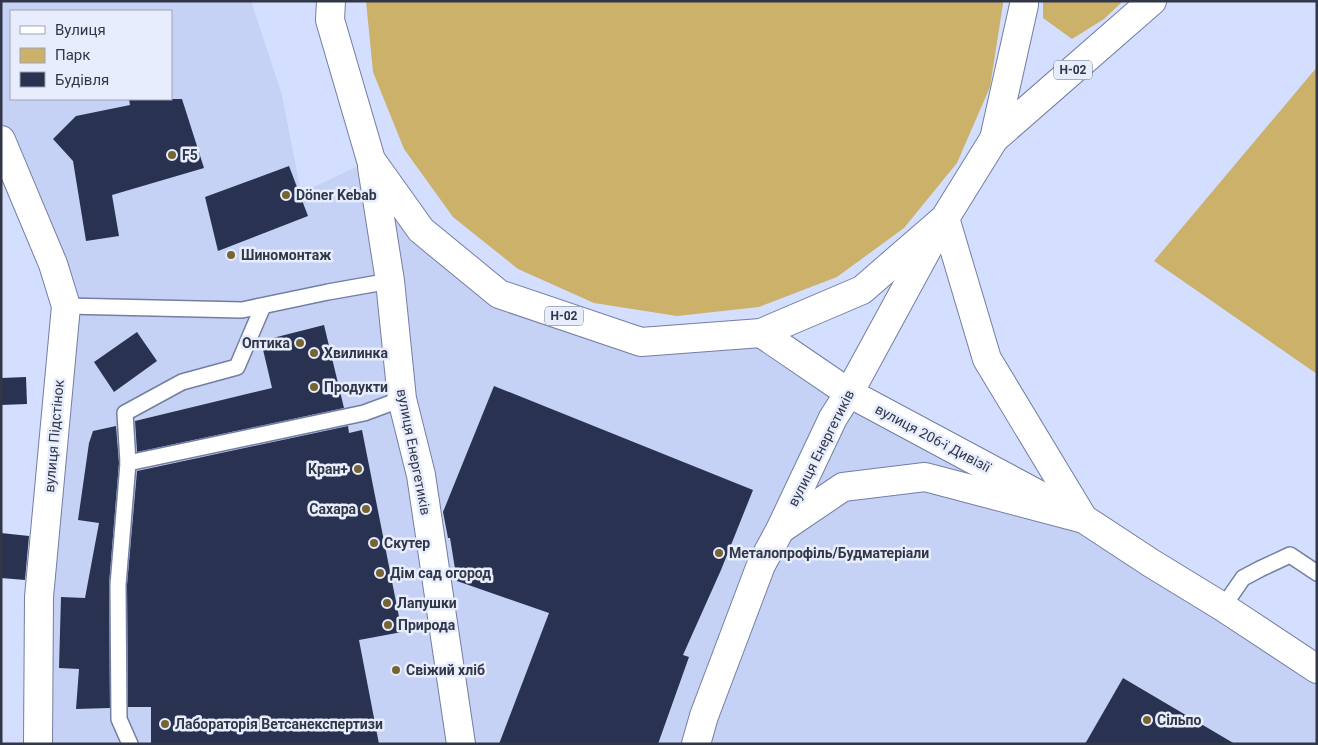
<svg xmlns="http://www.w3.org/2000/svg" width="1318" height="745" viewBox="0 0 1318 745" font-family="Roboto,sans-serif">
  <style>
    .built { fill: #c5d2f6; fill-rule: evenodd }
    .green { fill: #ccb16b }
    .building { fill: #293351 }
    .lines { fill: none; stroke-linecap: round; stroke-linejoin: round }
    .lane-casing { stroke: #727fa2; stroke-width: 18 }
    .street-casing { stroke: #727fa2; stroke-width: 30 }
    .secondary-casing { stroke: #727fa2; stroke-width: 30 }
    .primary-casing { stroke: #727fa2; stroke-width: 30 }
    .lane { stroke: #fff; stroke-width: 15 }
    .street { stroke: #fff; stroke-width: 28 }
    .secondary { stroke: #fff; stroke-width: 28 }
    .primary { stroke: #fff; stroke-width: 28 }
    .poi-dot { fill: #776433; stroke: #e7edfd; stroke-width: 2 }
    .labels { text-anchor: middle; stroke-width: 5; stroke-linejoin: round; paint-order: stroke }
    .shield { fill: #e7edfd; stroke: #686e7d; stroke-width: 1 }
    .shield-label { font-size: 12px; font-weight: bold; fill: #313746 }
    .poi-label { font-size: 14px; font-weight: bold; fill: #313746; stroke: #e7edfd; text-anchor: start }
    .street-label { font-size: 14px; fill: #313746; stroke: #e7edfd }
  </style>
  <rect width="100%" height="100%" fill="#d4dfff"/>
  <path class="built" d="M1 1H251L282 95 301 193 371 160 499 294 641 342 761 333 1317 669V744H38L66 306 1 119ZM11 11H171V99H11Z"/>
  <g class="green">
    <polygon points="366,1 1003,1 1003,4 990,87 957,163 904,228 837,277 759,307 677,316 594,303 518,269 453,217 404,149 373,72"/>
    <polygon points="1043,1 1123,1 1104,19 1072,39 1043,18"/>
    <polygon points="1317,67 1317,374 1154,261"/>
  </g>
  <g class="building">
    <polygon points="129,99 182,99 204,168 112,195 119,236 86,241 73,161 53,139 76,116 130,105"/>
    <polygon points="289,166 308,216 218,251 205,197"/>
    <polygon points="324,325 344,408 137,452 135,421 272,388 261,341"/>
    <polygon points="137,332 157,361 114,392 94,362"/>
    <polygon points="26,377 27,404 1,405 1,378"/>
    <polygon points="494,386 753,490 721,570 683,655 689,657 658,744 499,744 549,613 457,581 450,538 448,538 443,512"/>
    <polygon points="116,426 119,463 109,585 110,708 76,709 79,669 59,668 61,597 85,598 99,523 78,520 89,443 93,431"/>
    <polygon points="348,426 349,433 362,430 402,632 359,640 379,744 151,744 151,707 128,707 127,585 137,471"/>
    <polygon points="1,533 29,536 25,580 1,578"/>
    <polygon points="1123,678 1235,744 1085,744"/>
  </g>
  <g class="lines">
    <defs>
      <g id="lane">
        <polyline points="66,306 242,310 328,292 390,281"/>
        <polyline points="263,306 237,367 182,382 125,413 128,463 364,413 402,399"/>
        <polyline points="128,463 118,585 119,719 130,744"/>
        <polyline points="1223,607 1243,578 1260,569 1290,555 1317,573"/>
      </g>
      <polyline id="street" points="1,140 53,264 66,306 39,597 38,744"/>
      <g id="secondary">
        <polyline points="945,218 987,359 1083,518"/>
        <polyline points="761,333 849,393 1084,519 1151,563 1223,607 1317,669"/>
      </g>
      <g id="primary">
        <polyline points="331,1 330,20 371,160 421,230 499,294 641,342 761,333 862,290 945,218 994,139 1152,1"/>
        <polyline points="994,139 1024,5 1024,1"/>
        <polyline points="372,167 390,281 402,399 421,475 461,744"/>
        <polyline points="781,529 843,487 925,477 1084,519"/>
        <polyline points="696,744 704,716 761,565 780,530 833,418 849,393 935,235"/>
      </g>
    </defs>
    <use href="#lane" class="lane-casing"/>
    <use href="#street" class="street-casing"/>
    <use href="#secondary" class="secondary-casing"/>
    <use href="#primary" class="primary-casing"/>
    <use href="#lane" class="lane"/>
    <use href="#street" class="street"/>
    <use href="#secondary" class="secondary"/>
    <use href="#primary" class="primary"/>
  </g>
  <g class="poi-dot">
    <circle cx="172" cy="155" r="5"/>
    <circle cx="286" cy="195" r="5"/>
    <circle cx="231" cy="255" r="5"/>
    <circle cx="300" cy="343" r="5"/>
    <circle cx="314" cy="353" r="5"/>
    <circle cx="314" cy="387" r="5"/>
    <circle cx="358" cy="469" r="5"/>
    <circle cx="366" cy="509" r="5"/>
    <circle cx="374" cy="543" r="5"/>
    <circle cx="719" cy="553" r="5"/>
    <circle cx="380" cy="573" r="5"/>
    <circle cx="387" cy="603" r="5"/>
    <circle cx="388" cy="625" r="5"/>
    <circle cx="396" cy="670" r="5"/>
    <circle cx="1147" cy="720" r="5"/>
    <circle cx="165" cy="724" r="5"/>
  </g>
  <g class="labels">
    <g class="shield">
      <rect x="1054" y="60.5" width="38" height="19" rx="4"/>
      <rect x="545" y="306.5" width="38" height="19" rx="4"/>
    </g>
    <g class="shield-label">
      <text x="1073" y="74">Н-02</text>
      <text x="564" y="320">Н-02</text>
    </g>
    <g class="poi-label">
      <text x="182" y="160">F5</text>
      <text x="296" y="200">Döner Kebab</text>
      <text x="241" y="260">Шиномонтаж</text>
      <text x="290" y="348" text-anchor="end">Оптика</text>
      <text x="324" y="358">Хвилинка</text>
      <text x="324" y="392">Продукти</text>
      <text x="348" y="474" text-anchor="end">Кран+</text>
      <text x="356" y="514" text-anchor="end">Сахара</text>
      <text x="384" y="548">Скутер</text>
      <text x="729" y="558">Металопрофіль/Будматеріали</text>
      <text x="390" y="578">Дім сад огород</text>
      <text x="397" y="608">Лапушки</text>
      <text x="398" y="630">Природа</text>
      <text x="406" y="675">Свіжий хліб</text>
      <text x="1157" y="725">Сільпо</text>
      <text x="175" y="729">Лабораторія Ветсанекспертизи</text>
    </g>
    <g class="street-label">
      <text transform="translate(54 436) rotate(-85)" y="5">вулиця Підстінок</text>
      <text transform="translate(933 438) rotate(28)" y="5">вулиця 206-ї Дивізії</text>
      <text transform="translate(821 448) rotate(-63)" y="5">вулиця Енергетиків</text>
      <text transform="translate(414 452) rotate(79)" y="5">вулиця Енергетиків</text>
    </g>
  </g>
  <rect width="1318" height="745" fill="none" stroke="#313746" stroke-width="5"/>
  <rect x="10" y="10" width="162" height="90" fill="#e7edfd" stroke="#9ea4b4"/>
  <rect x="20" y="26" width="25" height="8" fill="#ffffff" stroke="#9ea4b4"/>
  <text x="55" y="35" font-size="15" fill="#313746">Вулиця</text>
  <rect x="20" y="48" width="25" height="15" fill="#ccb16b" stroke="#9ea4b4"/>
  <text x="55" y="60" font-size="15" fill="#313746">Парк</text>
  <rect x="20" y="72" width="25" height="15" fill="#293351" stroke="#9ea4b4"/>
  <text x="55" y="85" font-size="15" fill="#313746">Будівля</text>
</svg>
